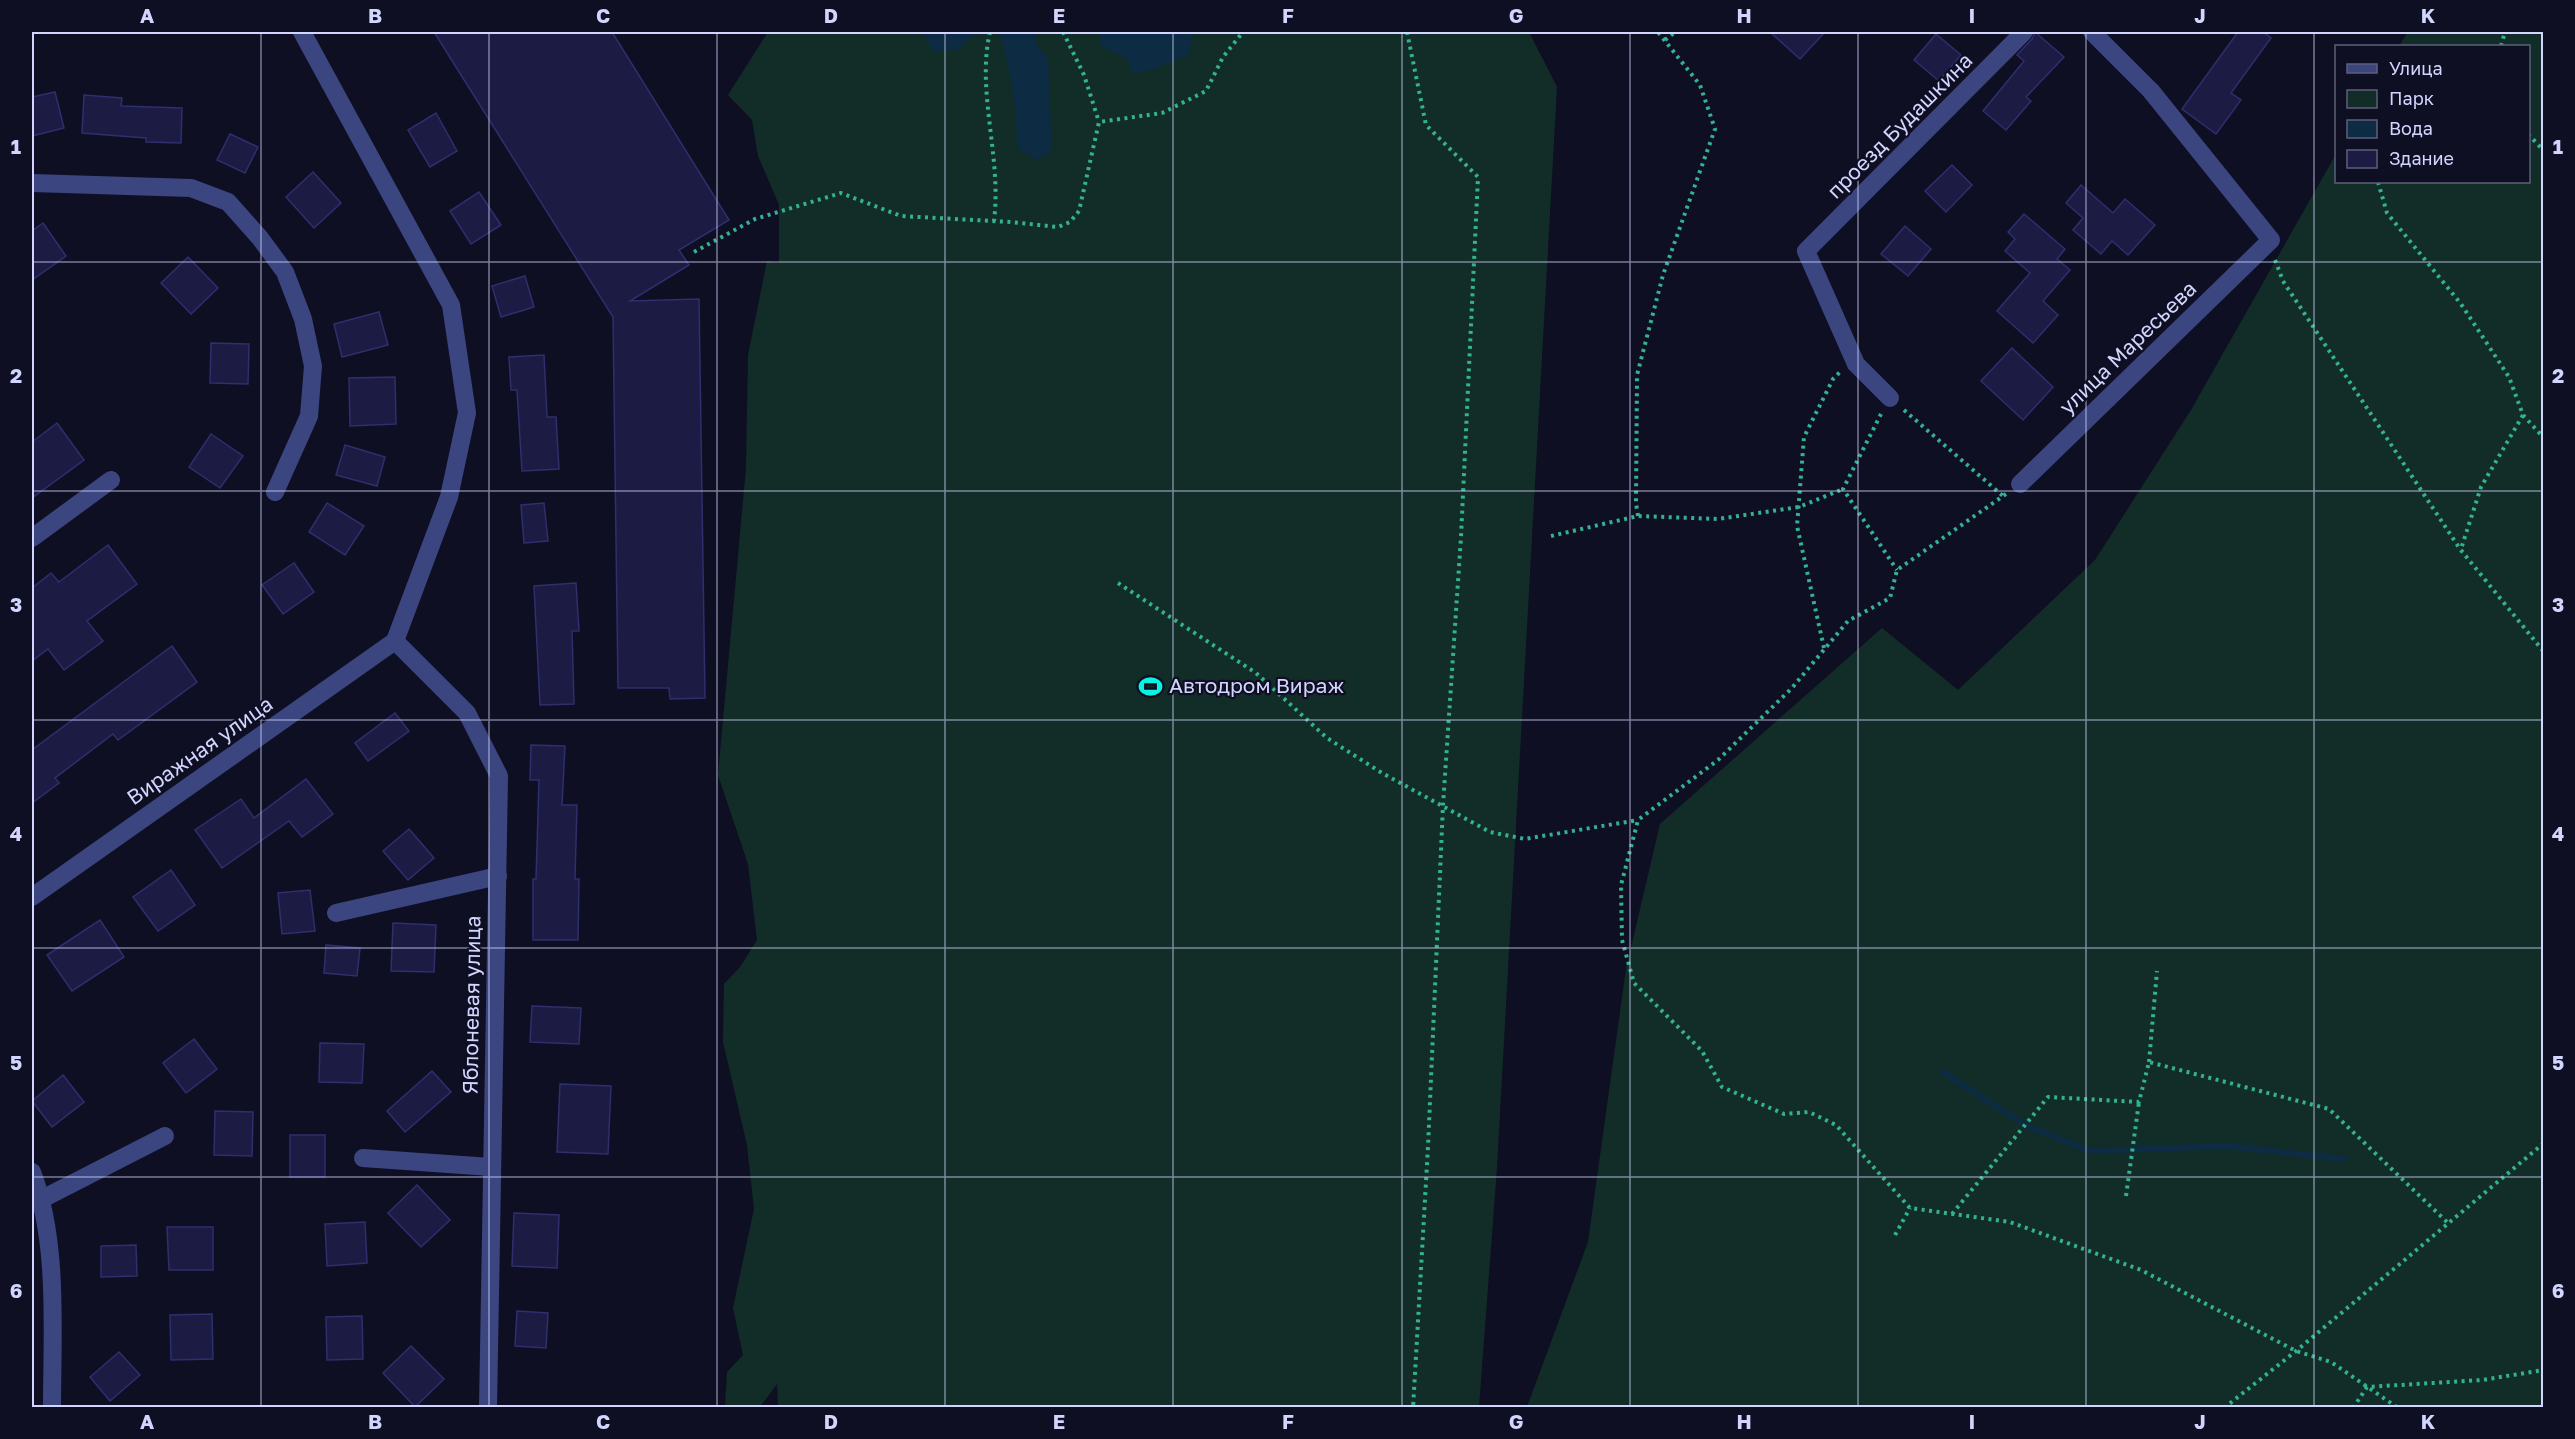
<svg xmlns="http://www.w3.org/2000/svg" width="2575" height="1439" viewBox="0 0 2575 1439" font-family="'Golos Text',sans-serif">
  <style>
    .green { fill: #122d27 }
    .water { fill: #0d2b43 }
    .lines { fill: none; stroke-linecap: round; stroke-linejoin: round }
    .stream { stroke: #0d2b43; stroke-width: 6 }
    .building { fill: #1c1b43; stroke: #2f2e6e; stroke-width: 1.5 }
    .path { stroke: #33b191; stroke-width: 4; stroke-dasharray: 3 4.5; stroke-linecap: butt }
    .minor { stroke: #3b4680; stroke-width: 18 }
    .grid { fill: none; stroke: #d2d6fe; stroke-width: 1.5; stroke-opacity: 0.55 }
    .labels { text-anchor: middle; stroke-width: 4.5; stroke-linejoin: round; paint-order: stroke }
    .street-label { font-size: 21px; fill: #d2d6fe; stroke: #0f0f23 }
    .poi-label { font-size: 21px; fill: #d2d6fe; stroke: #0f0f23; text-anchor: start }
    .neatline { fill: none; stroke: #d2d6fe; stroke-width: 2 }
    .grid-label { font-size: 20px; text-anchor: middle; font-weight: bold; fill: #d2d6fe }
  </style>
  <rect width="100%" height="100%" fill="#0f0f23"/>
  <g class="green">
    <polygon points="768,32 1529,32 1557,87 1497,1167 1479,1407 778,1408 777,1384 760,1407 725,1407 727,1372 743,1355 733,1308 754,1209 747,1145 723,1042 724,984 740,967 757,940 748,864 718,775 746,468 748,355 767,261 779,263 779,205 758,156 752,120 728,95"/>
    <polygon points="2408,32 2543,32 2543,1407 1527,1407 1588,1242 1626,969 1660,824 1882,628 1958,690 2095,560 2191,410 2336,154 2336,182 2528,182 2528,46 2399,46"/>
  </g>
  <g class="water">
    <polygon points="921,32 977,32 958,50 934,51"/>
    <path d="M999 32H1036L1035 43 1048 57 1052 151 1036 160 1017 148C1017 107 1011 71 999 32Z"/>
    <polygon points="1098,32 1193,32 1188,55 1154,69 1133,73 1127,58 1102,47"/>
  </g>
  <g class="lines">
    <polyline class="stream" points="1943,1072 2025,1125 2089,1151 2227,1146 2344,1159"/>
  </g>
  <g class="building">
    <polygon points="434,32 612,32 729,220 679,250 689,265 630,301 699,299 705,698 670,699 669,688 618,688 613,317"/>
    <polygon points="1770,32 1825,32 1800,59"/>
    <polygon points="2035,32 2064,57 2026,97 2031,101 2006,130 1983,111 2024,61 2017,55 2032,39"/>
    <polygon points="2238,32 2263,32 2271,38 2231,93 2241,100 2216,134 2182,109"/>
    <polygon points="1936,34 1961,55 1939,81 1914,60"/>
    <polygon points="55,92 64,128 32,136 32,97"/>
    <polygon points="84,95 122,98 121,106 182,108 181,143 146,142 146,138 82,133"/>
    <polygon points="436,113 457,151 430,167 408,130"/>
    <polygon points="230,134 258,147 245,173 217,160"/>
    <polygon points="1952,165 1972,185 1946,212 1925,191"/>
    <polygon points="313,172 341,203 314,228 286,197"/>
    <polygon points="2081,185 2113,213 2125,199 2155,225 2128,255 2112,241 2101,254 2073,230 2083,218 2066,203"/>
    <polygon points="479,192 501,225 471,244 450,211"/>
    <polygon points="2024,214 2065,249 2057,259 2070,270 2043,301 2058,315 2033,343 1997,311 2030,273 2005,251 2015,239 2008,232"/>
    <polygon points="43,223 66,256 32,280 32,231"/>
    <polygon points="1905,226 1931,249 1908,276 1881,254"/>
    <polygon points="188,257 218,288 191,314 161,283"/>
    <polygon points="525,276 534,307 501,317 492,286"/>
    <polygon points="379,312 388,345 342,357 334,324"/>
    <polygon points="211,343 249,344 248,384 210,383"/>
    <polygon points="2012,348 2053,387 2023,420 1981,381"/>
    <polygon points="544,355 547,417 556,417 559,469 522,471 517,390 511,390 509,357"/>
    <polygon points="395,377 396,424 350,426 349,378"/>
    <polygon points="57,423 84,460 32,498 32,442"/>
    <polygon points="211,434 243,456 220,488 189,467"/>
    <polygon points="345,445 385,457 377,486 336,475"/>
    <polygon points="327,503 364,526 345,555 309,532"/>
    <polygon points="544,503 548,541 524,543 521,505"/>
    <polygon points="108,545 137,584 87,621 103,641 64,670 48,649 32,661 32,588 51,573 59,582"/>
    <polygon points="294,563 314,592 283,614 262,585"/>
    <polygon points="576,583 579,631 572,631 574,704 540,705 534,586"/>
    <polygon points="172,646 197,682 118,740 113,734 55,778 59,783 32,803 32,750"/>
    <polygon points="395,713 409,731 368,761 355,743"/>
    <polygon points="531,745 565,746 562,805 577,805 575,879 579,879 578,940 533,940 533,879 536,879 539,780 530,780"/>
    <polygon points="306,779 333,814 302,837 289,821 222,868 195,830 241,799 254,818"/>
    <polygon points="409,829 434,858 408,880 383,851"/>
    <polygon points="171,870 195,905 158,931 133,897"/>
    <polygon points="310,890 315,931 282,934 278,893"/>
    <polygon points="100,920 124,957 72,991 47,955"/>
    <polygon points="393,923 436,925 434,972 391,971"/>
    <polygon points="326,945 360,948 357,976 324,973"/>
    <polygon points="532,1006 581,1008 579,1044 530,1042"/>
    <polygon points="194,1039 217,1069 186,1093 163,1063"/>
    <polygon points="320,1043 364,1044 362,1083 319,1082"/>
    <polygon points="432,1071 451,1092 405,1132 387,1111"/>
    <polygon points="63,1075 84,1102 52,1127 32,1101"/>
    <polygon points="560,1084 611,1086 608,1154 557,1152"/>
    <polygon points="215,1111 253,1112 252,1156 214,1155"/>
    <rect x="290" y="1135" width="35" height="42"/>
    <polygon points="417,1185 450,1220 421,1247 388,1213"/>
    <polygon points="514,1213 559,1215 557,1268 512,1266"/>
    <polygon points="365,1222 367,1263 327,1266 325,1224"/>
    <polygon points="167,1227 213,1227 213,1270 169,1270"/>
    <polygon points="136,1245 137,1276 101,1277 101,1246"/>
    <polygon points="517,1311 548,1313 546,1348 515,1346"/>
    <polygon points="212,1314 213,1359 171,1360 170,1315"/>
    <polygon points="362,1316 363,1359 327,1360 326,1317"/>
    <polygon points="411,1346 444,1379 415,1407 383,1373"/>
    <polygon points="119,1352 140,1375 110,1401 90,1377"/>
  </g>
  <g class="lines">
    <g class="path">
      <path d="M990 32C976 91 1002 157 994 221"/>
      <polyline points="1063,32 1084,75 1099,122"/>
      <polyline points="1407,32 1426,125 1478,177 1461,537 1443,805 1428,1147 1413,1408"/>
      <polyline points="1665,40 1675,32"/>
      <polyline points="2501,46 2505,32"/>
      <polyline points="2528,134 2544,151"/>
      <polyline points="2378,182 2387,213 2461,304 2509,377 2523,415 2481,487 2461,549"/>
      <polyline points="694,252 755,219 841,193 901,216 1010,222 1058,227 1070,222 1079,211 1099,122 1162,113 1206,91 1223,57 1243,32"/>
      <polyline points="2275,260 2283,281 2460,549 2544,652"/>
      <polyline points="1904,410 2003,496"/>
      <polyline points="1881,414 1843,489 1897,570"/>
      <polyline points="2523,415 2544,438"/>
      <polyline points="2006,494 1897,570 1890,598 1848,621 1792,688 1718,760 1638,820 1621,885 1622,940 1634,983 1702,1051 1722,1087 1784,1114 1809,1112 1836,1125 1910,1208 2010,1222 2141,1270 2296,1351 2331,1362 2398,1408"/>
      <polyline points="1638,516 1636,503 1637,375 1663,275 1715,129 1700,85 1658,32"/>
      <polyline points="1551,536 1638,516 1718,519 1799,507 1843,489"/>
      <polyline points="1118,583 1256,673 1327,738 1382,773 1490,832 1525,839 1638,820"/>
      <polyline points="1824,648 1797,526 1804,437 1833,379 1840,372"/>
      <polyline points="2149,1062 2157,971"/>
      <polyline points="2126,1196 2139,1102"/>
      <polyline points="1952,1214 2048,1097 2139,1102 2149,1062 2329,1109 2448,1223"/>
      <polyline points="1895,1235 1910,1208"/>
      <polyline points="2224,1408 2296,1351 2544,1143"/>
      <polyline points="2353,1408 2367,1387 2482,1380 2544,1370"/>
    </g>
    <g class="minor">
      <polyline points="302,32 451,305 467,413 449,497 395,641"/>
      <polyline points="32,183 191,188 228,202 260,238 285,272 303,319 313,366 309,416 275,492"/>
      <polyline points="1890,398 1856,364 1806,251 2024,32"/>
      <polyline points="2020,484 2271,240 2151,91 2092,32"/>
      <polyline points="32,538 111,480"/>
      <polyline points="395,641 467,713 499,776 488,1408"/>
      <polyline points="32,897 395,641"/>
      <polyline points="336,913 498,876"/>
      <polyline points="363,1158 491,1167"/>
      <path d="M32 1172C59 1242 52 1333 52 1408"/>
      <polyline points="42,1199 165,1136"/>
    </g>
  </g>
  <path class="grid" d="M261 32V1408M489 32V1408M717 32V1408M945 32V1408M1173 32V1408M1402 32V1408M1630 32V1408M1858 32V1408M2086 32V1408M2314 32V1408M32 262H2544M32 491H2544M32 720H2544M32 948H2544M32 1177H2544"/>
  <defs>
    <symbol id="stadium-bare" viewBox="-9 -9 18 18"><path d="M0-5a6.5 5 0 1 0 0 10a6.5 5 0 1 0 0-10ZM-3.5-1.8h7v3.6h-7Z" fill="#08f4de" stroke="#0f0f23" stroke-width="2.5" paint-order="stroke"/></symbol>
  </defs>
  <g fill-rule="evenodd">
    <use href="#stadium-bare" x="1134" y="670" width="33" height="33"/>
  </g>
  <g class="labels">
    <g class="street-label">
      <text transform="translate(1900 126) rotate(-45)" y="7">проезд Будашкина</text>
      <text transform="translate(2128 348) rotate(-44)" y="7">улица Маресьева</text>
      <text transform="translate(200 751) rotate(-35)" y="7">Виражная улица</text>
      <text transform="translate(472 1005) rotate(-89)" y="7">Яблоневая улица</text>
    </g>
    <g class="poi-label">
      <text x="1169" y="693">Автодром Вираж</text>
    </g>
  </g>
  <rect width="2575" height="1439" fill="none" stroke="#0f0f23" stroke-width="66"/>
  <rect x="2335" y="45" width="195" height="138" fill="#0f0f23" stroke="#5d5f7b" stroke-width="1.5"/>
  <rect x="2347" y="64" width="30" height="9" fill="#3b4680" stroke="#5d5f7b" stroke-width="1.5"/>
  <text x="2389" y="75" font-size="18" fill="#d2d6fe">Улица</text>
  <rect x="2347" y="90" width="30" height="18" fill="#122d27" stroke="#5d5f7b" stroke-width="1.5"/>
  <text x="2389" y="105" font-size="18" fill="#d2d6fe">Парк</text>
  <rect x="2347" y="120" width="30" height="18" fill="#0d2b43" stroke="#5d5f7b" stroke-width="1.5"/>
  <text x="2389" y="135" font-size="18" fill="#d2d6fe">Вода</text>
  <rect x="2347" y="150" width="30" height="18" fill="#1c1b43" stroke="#5d5f7b" stroke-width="1.5"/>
  <text x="2389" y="165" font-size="18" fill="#d2d6fe">Здание</text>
  <rect x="33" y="33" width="2509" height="1373" class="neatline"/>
  <g class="grid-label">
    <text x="147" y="23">A</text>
    <text x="375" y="23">B</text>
    <text x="603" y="23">C</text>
    <text x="831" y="23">D</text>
    <text x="1059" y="23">E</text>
    <text x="1288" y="23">F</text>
    <text x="1516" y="23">G</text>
    <text x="1744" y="23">H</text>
    <text x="1972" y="23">I</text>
    <text x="2200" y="23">J</text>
    <text x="2428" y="23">K</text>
    <text x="16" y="154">1</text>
    <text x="2558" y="154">1</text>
    <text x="16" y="383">2</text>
    <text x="2558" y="383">2</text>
    <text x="16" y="612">3</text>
    <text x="2558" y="612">3</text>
    <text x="16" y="841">4</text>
    <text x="2558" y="841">4</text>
    <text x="16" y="1070">5</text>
    <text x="2558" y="1070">5</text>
    <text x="16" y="1298">6</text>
    <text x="2558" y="1298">6</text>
    <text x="147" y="1429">A</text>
    <text x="375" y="1429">B</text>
    <text x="603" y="1429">C</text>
    <text x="831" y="1429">D</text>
    <text x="1059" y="1429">E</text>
    <text x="1288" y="1429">F</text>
    <text x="1516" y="1429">G</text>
    <text x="1744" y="1429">H</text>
    <text x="1972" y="1429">I</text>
    <text x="2200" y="1429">J</text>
    <text x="2428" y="1429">K</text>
  </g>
</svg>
